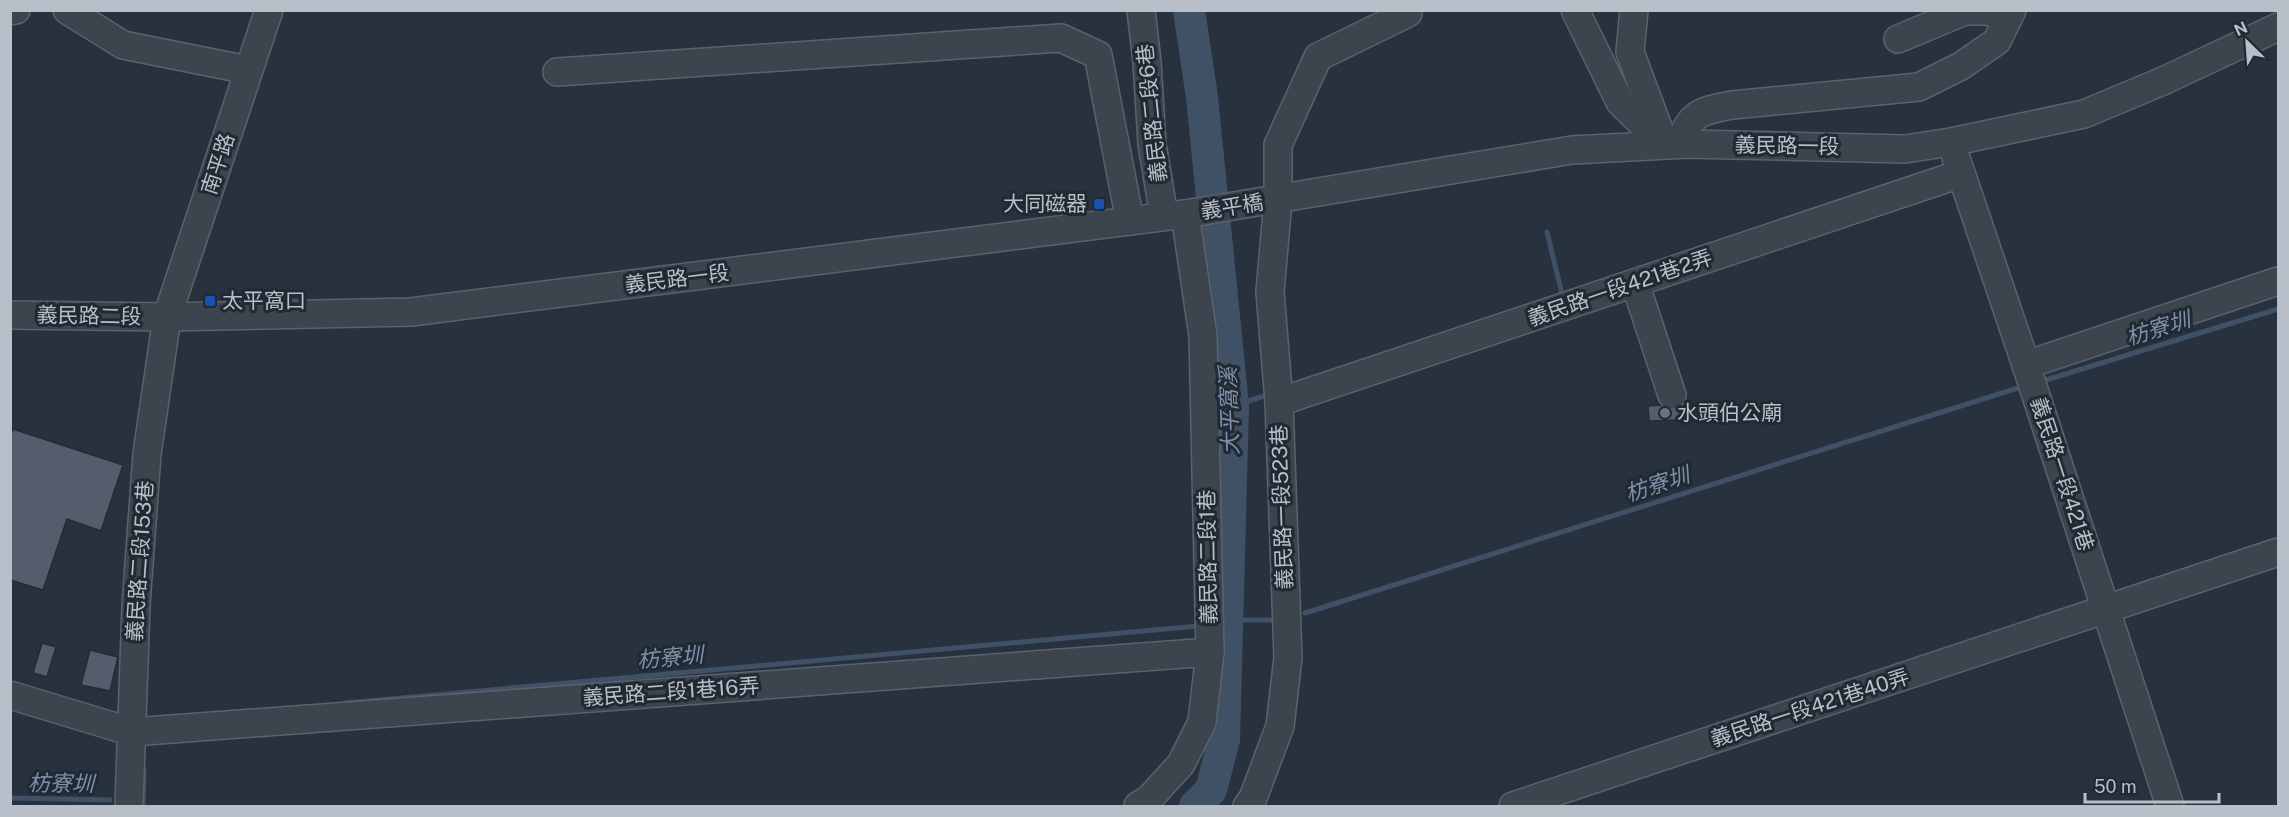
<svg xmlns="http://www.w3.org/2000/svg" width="2289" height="817" viewBox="0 0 2289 817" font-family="'Public Sans','Noto Sans TC',sans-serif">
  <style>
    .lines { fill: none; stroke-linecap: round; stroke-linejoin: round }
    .stream { stroke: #405165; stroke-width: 5 }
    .river { stroke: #405165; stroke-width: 32 }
    .building { fill: #545d6b; stroke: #232b35; stroke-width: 1.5 }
    .minor-casing { stroke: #5a626c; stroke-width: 30 }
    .minor { stroke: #3c444e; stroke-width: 27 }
    .transit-dot { fill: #1a4fb4; stroke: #212933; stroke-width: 2 }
    .worship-dot { fill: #6b7280; stroke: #212933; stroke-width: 2 }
    .labels { text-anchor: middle; stroke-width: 6; stroke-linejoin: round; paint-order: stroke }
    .street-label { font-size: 21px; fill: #b8bfc9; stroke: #212933 }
    .poi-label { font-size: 21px; fill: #b8bfc9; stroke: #212933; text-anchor: start }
    .water-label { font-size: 22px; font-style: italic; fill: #7c91a9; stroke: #212933 }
  </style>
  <rect width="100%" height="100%" fill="#28323e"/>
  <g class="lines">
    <g class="stream">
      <polyline points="1547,232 1562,294 1559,295"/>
      <polyline points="2046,380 2278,309"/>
      <polyline points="1233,406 1264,396"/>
      <polyline points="1305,613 2018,388"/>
      <polyline points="1227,620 1276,620"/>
      <polyline points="346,703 1199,626"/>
      <polyline points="10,798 110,800"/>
      <polyline points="143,806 144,769"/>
    </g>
    <polyline class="river" points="1189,10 1202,97 1233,406 1224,740 1211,790 1195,806"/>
  </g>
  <g class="building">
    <polygon points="1660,405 1669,410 1681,407 1681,420 1649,421 1648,406"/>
    <polygon points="13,429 123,465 101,531 67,519 43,590 10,580 10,436"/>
    <polygon points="42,643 56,647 47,677 33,673"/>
    <polygon points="90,650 118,657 110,691 81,685"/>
  </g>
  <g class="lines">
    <defs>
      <g id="minor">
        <polyline points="67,10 123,45 248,70"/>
        <polyline points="1141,10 1147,62 1152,144 1164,216"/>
        <polyline points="1575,10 1620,102 1664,145"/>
        <polyline points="1634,10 1630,52 1662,138"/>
        <polyline points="10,11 16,10"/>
        <polyline points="1898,39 1965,11 1987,11 2008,18"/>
        <polyline points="557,72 1061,38 1098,55 1130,221"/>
        <path d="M1679 144C1691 112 1701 111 1732 105L1919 87 1961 66 1997 41 2012 10"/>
        <polyline points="1956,158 2026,365 2170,806"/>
        <polyline points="1635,283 1672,395"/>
        <polyline points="10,315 167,317 411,312 1185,214 1572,150 1688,144 1905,149 1951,142 2084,114 2163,81 2278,27"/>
        <polyline points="2026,365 2278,281"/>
        <polyline points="1279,402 1960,174"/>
        <polyline points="10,695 132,732 1210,652"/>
        <polyline points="129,806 136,605 147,454 167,317 269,10"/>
        <polyline points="1138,806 1149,799 1181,764 1202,722 1210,652 1203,336 1185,214"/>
        <polyline points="1247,806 1253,798 1280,726 1288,658 1279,402 1270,292 1278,200 1278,145 1318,57 1408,13 1407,10"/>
        <polyline points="1513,806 2278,552"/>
      </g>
    </defs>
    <use href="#minor" class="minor-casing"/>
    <use href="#minor" class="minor"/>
  </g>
  <g class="transit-dot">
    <rect x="1093" y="198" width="12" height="12" rx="3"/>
    <rect x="204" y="295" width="12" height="12" rx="3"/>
  </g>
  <circle class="worship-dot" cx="1665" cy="413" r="6"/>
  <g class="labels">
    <g class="street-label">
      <text transform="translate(1152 113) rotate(-96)" y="7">義民路二段6巷</text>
      <text transform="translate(1787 146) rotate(1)" y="7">義民路一段</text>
      <text transform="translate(218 164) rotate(-72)" y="7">南平路</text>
      <text transform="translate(1232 207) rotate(-9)" y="7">義平橋</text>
      <text transform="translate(677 279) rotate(-7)" y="7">義民路一段</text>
      <text transform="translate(1620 288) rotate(-19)" y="7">義民路一段421巷2弄</text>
      <text transform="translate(89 316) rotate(1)" y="7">義民路二段</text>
      <text transform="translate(2062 474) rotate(72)" y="7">義民路一段421巷</text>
      <text transform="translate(1282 507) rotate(-92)" y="7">義民路一段523巷</text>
      <text transform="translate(1208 557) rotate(-91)" y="7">義民路二段1巷</text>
      <text transform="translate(140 561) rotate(-86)" y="7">義民路二段153巷</text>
      <text transform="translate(671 692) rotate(-4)" y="7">義民路二段1巷16弄</text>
      <text transform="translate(1810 708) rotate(-18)" y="7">義民路一段421巷40弄</text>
    </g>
    <g class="poi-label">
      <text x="1087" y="211" text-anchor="end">大同磁器</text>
      <text x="222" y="308">太平窩口</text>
      <text x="1677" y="420">水頭伯公廟</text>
    </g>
    <g class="water-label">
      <text transform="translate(2158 328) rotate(-17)" y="8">枋寮圳</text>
      <text transform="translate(1229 411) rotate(-92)" y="8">大平窩溪</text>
      <text transform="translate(1657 484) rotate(-18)" y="8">枋寮圳</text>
      <text transform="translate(670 657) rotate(-5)" y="8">枋寮圳</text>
      <text transform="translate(61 783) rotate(1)" y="8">枋寮圳</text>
    </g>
  </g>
  <rect width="2289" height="817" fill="none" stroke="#b8bfc9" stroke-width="24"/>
  <g transform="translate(2247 42) rotate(335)" stroke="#212933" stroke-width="4.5" paint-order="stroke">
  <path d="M0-4.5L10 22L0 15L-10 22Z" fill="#b8bfc9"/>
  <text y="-9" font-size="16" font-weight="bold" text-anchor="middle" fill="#b8bfc9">N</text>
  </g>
  <path d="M2085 793v9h134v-9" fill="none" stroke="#b8bfc9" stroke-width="3"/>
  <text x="2094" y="793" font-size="18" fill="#b8bfc9" stroke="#212933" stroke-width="4.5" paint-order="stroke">50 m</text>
</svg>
